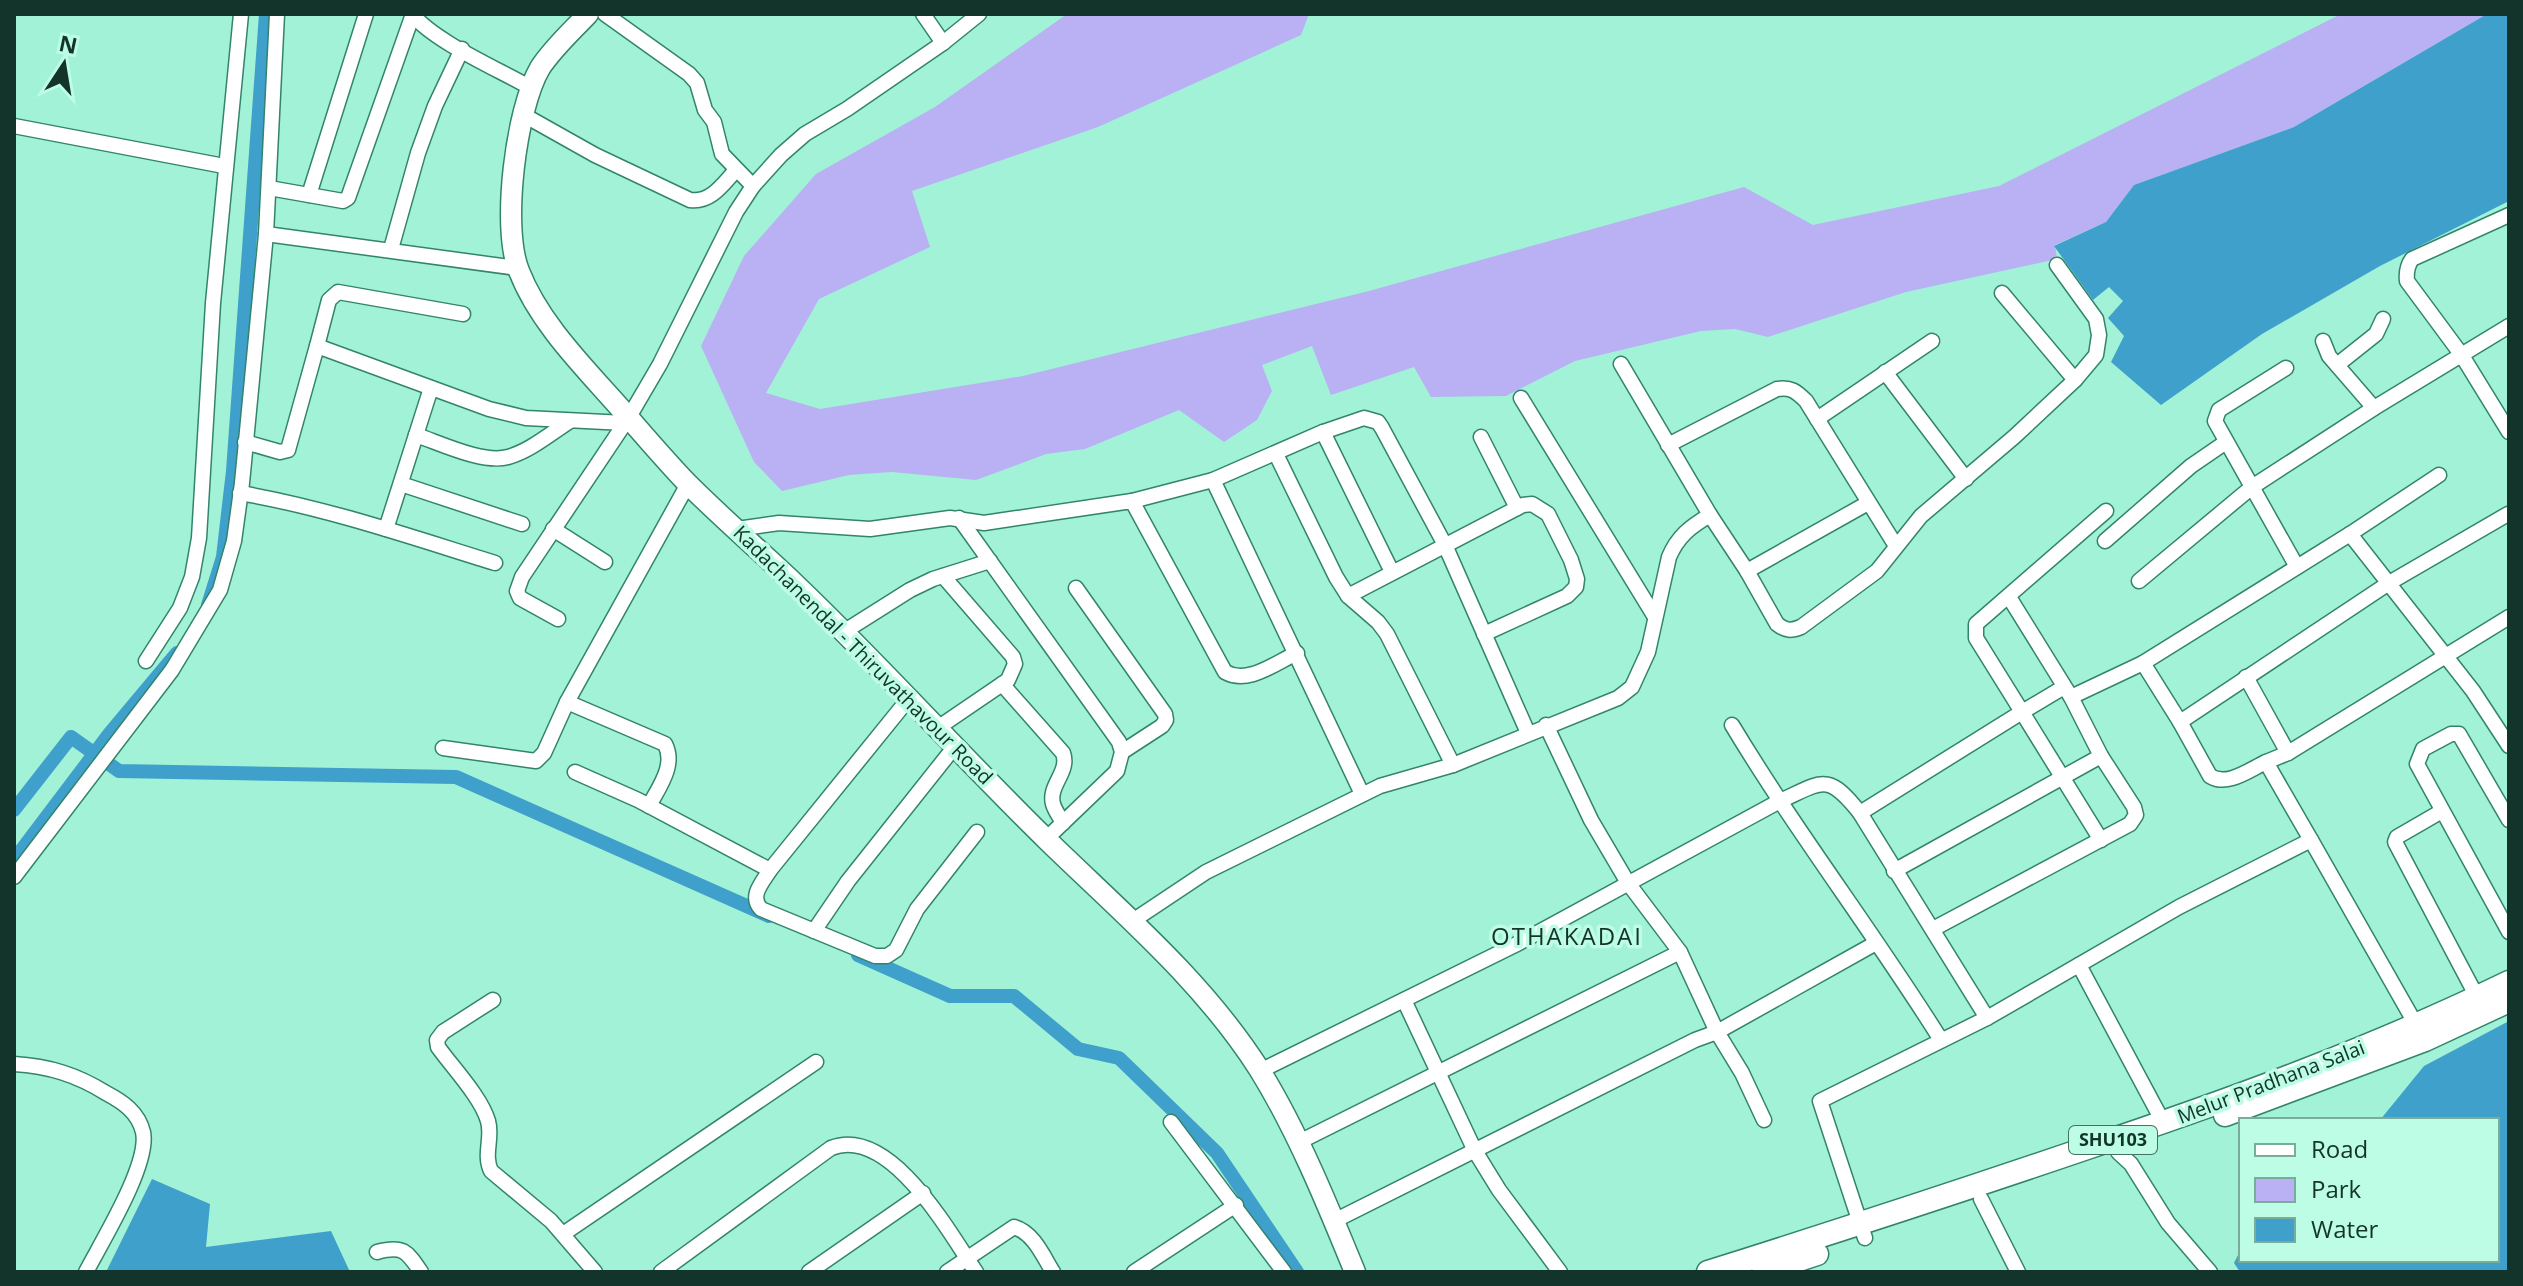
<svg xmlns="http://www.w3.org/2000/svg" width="2523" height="1286" viewBox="0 0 2523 1286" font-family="'Open Sans',sans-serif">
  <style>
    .green { fill: #bab0f4 }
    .water { fill: #3fa0cb }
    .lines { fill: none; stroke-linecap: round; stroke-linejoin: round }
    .canal { stroke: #3fa0cb; stroke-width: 14 }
    .street-casing { stroke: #32846c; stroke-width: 17 }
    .secondary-casing { stroke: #32846c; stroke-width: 23 }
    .primary-casing { stroke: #32846c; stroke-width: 25 }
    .street { stroke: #fff; stroke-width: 14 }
    .secondary { stroke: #fff; stroke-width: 20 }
    .primary { stroke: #fff; stroke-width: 22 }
    .labels { text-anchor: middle; stroke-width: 7; stroke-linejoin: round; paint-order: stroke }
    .shield { fill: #bdfce5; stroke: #457062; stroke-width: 2 }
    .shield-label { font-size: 18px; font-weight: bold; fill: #12342a }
    .street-label { font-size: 20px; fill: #12342a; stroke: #bdfce5 }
    .quarter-label { font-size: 24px; letter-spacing: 2px; fill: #12342a; stroke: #bdfce5 }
  </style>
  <rect width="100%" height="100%" fill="#a2f2d7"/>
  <polygon class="green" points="1067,14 1309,14 1301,35 1098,127 912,191 930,247 819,299 766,393 820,409 1023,376 1369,291 1744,187 1813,225 1999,186 2341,14 2487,14 2294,127 2134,185 2106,222 2055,245 2057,259 1906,292 1768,337 1735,329 1701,331 1575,361 1506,396 1431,397 1414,367 1331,395 1312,346 1262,365 1272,391 1257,420 1224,442 1179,410 1085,449 1046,454 976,480 892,472 849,475 782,491 754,462 701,346 744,256 816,174 935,107"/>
  <g class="water">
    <polygon points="2487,14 2509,14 2509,201 2380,266 2262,334 2161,405 2111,362 2124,336 2108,318 2123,301 2109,287 2093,300 2054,246 2106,222 2134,185 2294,127"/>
    <polygon points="2509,1021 2509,1272 2240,1272 2234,1263 2241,1249 2241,1260 2497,1260 2497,1120 2380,1120 2424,1066"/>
    <polygon points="152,1179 210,1204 206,1247 331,1231 350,1272 106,1272"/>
  </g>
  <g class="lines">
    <g class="canal">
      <polyline points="208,605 223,557 233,471 266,14"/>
      <polyline points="14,810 71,737 119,771 456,777 769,916"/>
      <polyline points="14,860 110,733 177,653"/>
      <polyline points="858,955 950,996 1014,996 1078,1049 1119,1058 1217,1153 1297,1272"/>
    </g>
    <defs>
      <g id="street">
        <path d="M412 14C435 42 498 69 531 88"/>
        <polyline points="605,14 689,74 697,83 705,110 714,122 722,154 753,186"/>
        <polyline points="923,14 943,43"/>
        <path d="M522 114 595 155 690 200C711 203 723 184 736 170"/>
        <polyline points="14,126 224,166"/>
        <polyline points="269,188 343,201 348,198 413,14"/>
        <polyline points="309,195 366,14"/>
        <path d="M2509 215 2412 259C2407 266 2406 272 2407 281L2461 354 2509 432"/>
        <polyline points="266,234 517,268"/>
        <polyline points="391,249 418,153 435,106 462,49"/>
        <polyline points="2002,293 2075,380"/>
        <polyline points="2323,341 2329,356 2374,408"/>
        <polyline points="317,346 329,300 338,292 463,314"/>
        <polyline points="2337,365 2376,334 2383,319"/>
        <polyline points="2286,368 2219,410 2215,421 2297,567"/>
        <polyline points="1885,372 1966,479"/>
        <polyline points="1521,398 1655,617"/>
        <polyline points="1817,419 1932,341"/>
        <polyline points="1323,432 1392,572"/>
        <path d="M416 435C440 443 483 464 508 457 530 451 551 433 570 421"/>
        <polyline points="1481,437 1517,508"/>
        <polyline points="245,442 280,452 288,450 317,346 489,409 526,418 625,423"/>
        <path d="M1668 445 1777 389C1791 387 1796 391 1806 401L1896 546"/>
        <polyline points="1276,454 1336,577 1348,596 1523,505 1532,504 1548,514 1571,560 1577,579 1576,587 1567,596 1484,634"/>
        <polyline points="401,484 522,524"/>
        <path d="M240 493C327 508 411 537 495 563"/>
        <polyline points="1132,501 1213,480"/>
        <path d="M1710 515 1747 571 1777 624C1786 631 1791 631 1801 627L1877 571 1921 516 2014 437 2075 380 2096 355 2099 335 2096 319 2057 265"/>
        <polyline points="959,518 1119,742 1122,752 1117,771 1046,839"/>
        <polyline points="386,529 431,388"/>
        <polyline points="553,529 605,562"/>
        <path d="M737 529 779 523 870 529 950 518 984 523 1132 501 1225 672C1248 685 1275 663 1297 653"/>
        <polyline points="2350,534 2473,691 2509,746"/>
        <polyline points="2105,541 2191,466 2226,442"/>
        <polyline points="1747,571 1868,503"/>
        <polyline points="2139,581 2252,487 2374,408 2509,326"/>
        <polyline points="1076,588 1165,714 1166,720 1162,726 1122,752"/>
        <polyline points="1348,596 1378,622 1387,634 1453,765"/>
        <polyline points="558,619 520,598 517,591 522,577 629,417 660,364 736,212 753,186 781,155 805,134 847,109 943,43 979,14"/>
        <polyline points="845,631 910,590 933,579 990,561"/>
        <polyline points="146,661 180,608 192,577 199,538 213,303 241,14"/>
        <polyline points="2143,663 2350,534 2439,475"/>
        <polyline points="2246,677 2288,753"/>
        <path d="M1002 684 1063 753C1070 772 1048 785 1053 804 1055 811 1060 817 1063 823"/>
        <polyline points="2064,687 2022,712 2101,840"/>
        <path d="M2071 697 2143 663 2180 722 2210 776C2227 787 2249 770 2266 762L2311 840"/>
        <polyline points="567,702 688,484"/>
        <polyline points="2180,722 2389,583 2508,514"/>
        <path d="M1732 725C1797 833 1874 933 1941 1040"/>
        <polyline points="939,727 1008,680 1015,664 1013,657 943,576"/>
        <path d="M443 748 536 761 544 753 567 702 665 744C676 765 659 787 649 806"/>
        <polyline points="2266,762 2288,753 2509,617"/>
        <path d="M575 772 638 800 770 870C762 883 749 896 761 909L875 956H887L896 950 917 909 977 832"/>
        <polyline points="1362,794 1213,480 1323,432 1364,418 1378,422 1382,428 1445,545 1528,733"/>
        <polyline points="2442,811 2397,837 2395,842 2477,997"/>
        <polyline points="1860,813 2022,712 1976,638 1976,624 2106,511"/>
        <polyline points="2509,820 2459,734 2451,734 2423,749 2417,764 2509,932"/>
        <polyline points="770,870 910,697"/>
        <polyline points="1894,871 2101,756"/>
        <polyline points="14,877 172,670 220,590 234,541 242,483 266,234 277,14"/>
        <path d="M1134 920 1206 872 1380 786 1453 765 1618 698 1632 687 1648 652 1669 557C1678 536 1690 527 1710 515L1621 364"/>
        <polyline points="1933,929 2130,824 2136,815 2134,807 2101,756 2071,697 2009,597"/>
        <polyline points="814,931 848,881 956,745"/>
        <polyline points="1680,952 1717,1032 1742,1073 1764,1120"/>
        <polyline points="2079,965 2163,1122"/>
        <path d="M493 1000 443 1032 437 1040 438 1047C453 1068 481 1097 488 1121 493 1138 483 1154 491 1171L551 1221 595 1272"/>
        <polyline points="1404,1000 1475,1151 1499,1190 1560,1272"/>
        <polyline points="1987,1018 2179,907 2311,840 2419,1030"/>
        <path d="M14 1064C49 1066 77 1075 106 1093 123 1102 138 1112 143 1132 150 1164 102 1241 86 1272"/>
        <path d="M1260 1071 1515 945 1778 802C1822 782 1827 771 1860 813L1987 1018 1820 1101 1865 1238"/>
        <polyline points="1171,1122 1284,1272"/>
        <polyline points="1297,1143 1680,952 1628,883 1591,820 1546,725"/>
        <polyline points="2118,1152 2131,1164 2168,1223 2210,1272"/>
        <polyline points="1981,1199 2018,1272"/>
        <polyline points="1334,1221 1695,1040 1717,1032 1876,943"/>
        <polyline points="563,1234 816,1062"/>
        <path d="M377 1252C403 1245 407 1251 421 1272"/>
        <path d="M661 1272 831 1148C890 1125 949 1232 976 1272"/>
        <polyline points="809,1272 923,1193"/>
        <path d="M947 1272 1014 1227C1034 1233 1043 1256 1053 1272"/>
        <polyline points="1134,1272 1236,1205"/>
      </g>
      <path id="secondary" d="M588 14C572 31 553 48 540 68 516 109 501 227 519 271 538 320 579 362 613 400 638 428 662 457 688 484 722 518 759 550 794 583 881 666 961 756 1047 840 1122 913 1202 980 1259 1069 1297 1130 1328 1206 1355 1272"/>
      <g id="primary">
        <polyline points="2225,1115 2425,1040 2509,1001"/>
        <path d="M1708 1272C1835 1232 1961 1191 2087 1148 2231 1100 2373 1048 2509 982"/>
        <polyline points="1763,1272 1817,1254"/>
      </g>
    </defs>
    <use href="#street" class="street-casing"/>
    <use href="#secondary" class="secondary-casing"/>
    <use href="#primary" class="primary-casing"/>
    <use href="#street" class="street"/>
    <use href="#secondary" class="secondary"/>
    <use href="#primary" class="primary"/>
  </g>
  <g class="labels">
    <rect class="shield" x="2069" y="1126" width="88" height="28" rx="6"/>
    <g class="shield-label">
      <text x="2113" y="1146">SHU103</text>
    </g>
    <g class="street-label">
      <text transform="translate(863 655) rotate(45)" y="7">Kadachanendal - Thiruvathavour Road</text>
      <text transform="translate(2271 1082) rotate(-21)" y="7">Melur Pradhana Salai</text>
    </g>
    <g class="quarter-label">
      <text x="1567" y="945">OTHAKADAI</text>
    </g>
  </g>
  <rect width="2523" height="1286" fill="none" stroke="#12342a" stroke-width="32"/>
  <rect x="2239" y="1118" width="260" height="144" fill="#bdfce5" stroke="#79ac9a" stroke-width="2"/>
  <rect x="2255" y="1144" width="40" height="12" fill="#ffffff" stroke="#79ac9a" stroke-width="2"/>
  <text x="2311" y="1158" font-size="24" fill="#12342a">Road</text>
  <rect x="2255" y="1178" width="40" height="24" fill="#bab0f4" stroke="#79ac9a" stroke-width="2"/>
  <text x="2311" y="1198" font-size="24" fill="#12342a">Park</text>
  <rect x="2255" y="1218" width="40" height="24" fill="#3fa0cb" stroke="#79ac9a" stroke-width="2"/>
  <text x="2311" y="1238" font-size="24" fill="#12342a">Water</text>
  <g transform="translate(64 64) rotate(12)" stroke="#bdfce5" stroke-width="6" paint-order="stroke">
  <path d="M0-6L14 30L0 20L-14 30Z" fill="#12342a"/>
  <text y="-12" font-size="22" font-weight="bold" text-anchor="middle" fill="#12342a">N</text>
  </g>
</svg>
